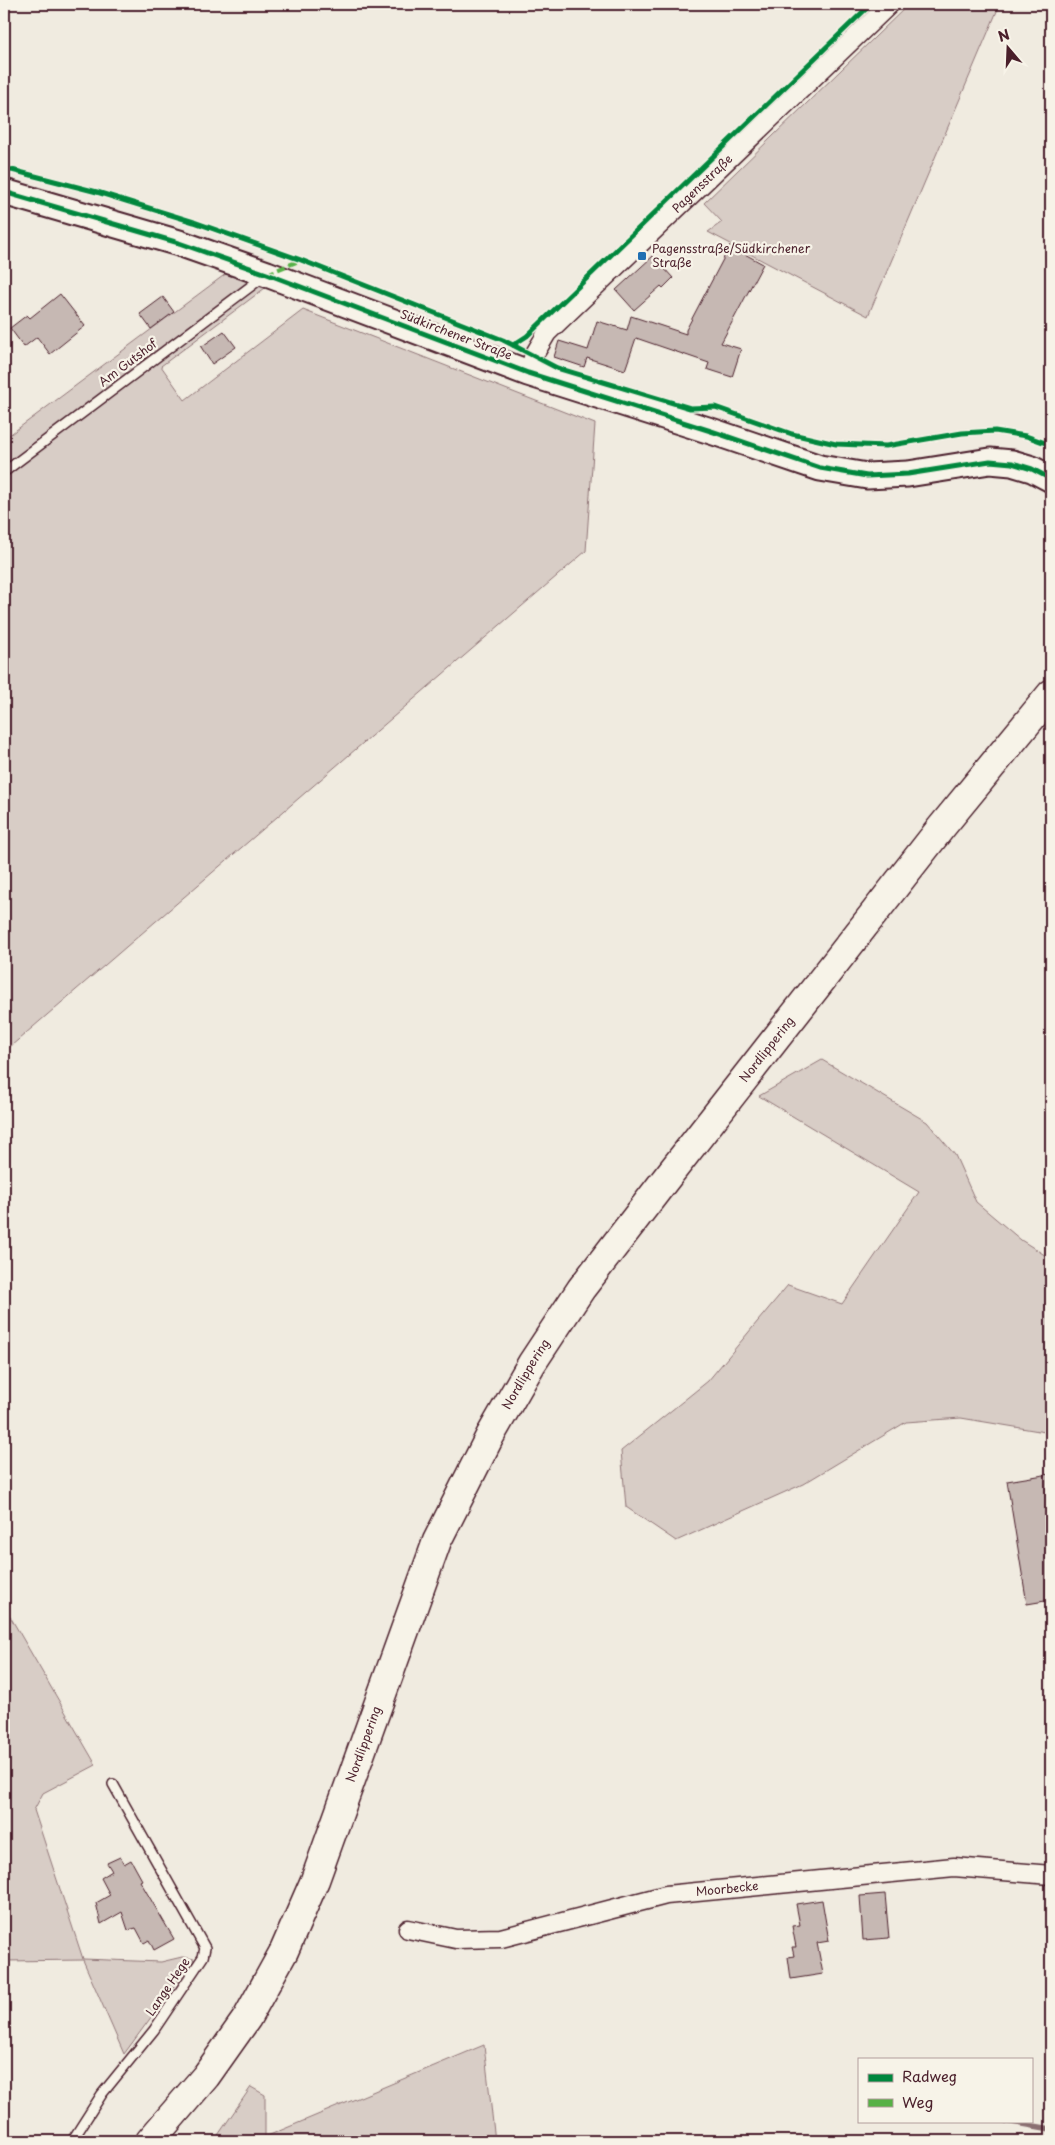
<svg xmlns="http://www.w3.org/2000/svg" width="1055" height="2145" viewBox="0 0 1055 2145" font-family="'Playpen Sans',sans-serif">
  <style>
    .green { fill: #d8cdc6; stroke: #917678 }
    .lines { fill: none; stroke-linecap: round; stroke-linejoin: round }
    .stream { stroke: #8b6f72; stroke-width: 5.5 }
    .building { fill: #c6b8b3; stroke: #4a1f2b }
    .lane-casing { stroke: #4a1f2b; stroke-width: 12 }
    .street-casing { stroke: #4a1f2b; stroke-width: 21 }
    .secondary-casing { stroke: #4a1f2b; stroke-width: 29 }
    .primary-casing { stroke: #4a1f2b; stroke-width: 31 }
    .lane { stroke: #f7f3e8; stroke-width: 9 }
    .street { stroke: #f7f3e8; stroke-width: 18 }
    .secondary { stroke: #f7f3e8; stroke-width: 25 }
    .primary { stroke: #f7f3e8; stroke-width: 28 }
    .quiet { stroke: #57b146; stroke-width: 4; stroke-dasharray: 8 4; stroke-linecap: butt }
    .cycleway-casing { stroke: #f7f3e8; stroke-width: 8 }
    .cycleway { stroke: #00873e; stroke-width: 5 }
    .poi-dot { fill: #1f6fb2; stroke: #f7f3e8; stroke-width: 2 }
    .labels { text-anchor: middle; stroke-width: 4.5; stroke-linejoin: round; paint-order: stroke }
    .street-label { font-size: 12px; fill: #4a1f2b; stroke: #f7f3e8 }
    .poi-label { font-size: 12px; fill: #4a1f2b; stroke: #f7f3e8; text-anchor: start }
  </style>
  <rect width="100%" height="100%" fill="#f0ebe0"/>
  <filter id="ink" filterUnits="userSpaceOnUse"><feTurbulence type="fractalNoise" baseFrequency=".02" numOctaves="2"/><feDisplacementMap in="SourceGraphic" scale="10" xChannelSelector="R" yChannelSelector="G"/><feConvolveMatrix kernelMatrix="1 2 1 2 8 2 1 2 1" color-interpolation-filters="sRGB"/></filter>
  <g filter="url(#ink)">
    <g class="green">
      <polygon points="909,4 1000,4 868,316 708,232 722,222 704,203"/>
      <polygon points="227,273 265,288 161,366 185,400 303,310 595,424 586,551 4,1052 4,439"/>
      <polygon points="822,1060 927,1122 955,1155 976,1202 1021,1240 1051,1259 1051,1433 961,1418 906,1422 803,1484 676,1541 626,1507 621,1451 708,1381 788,1285 842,1304 919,1192 759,1096"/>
      <polygon points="4,1606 96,1765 43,1793 34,1810 83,1959 161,1962 182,1957 194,1959 124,2054 83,1960 4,1961"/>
      <polygon points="484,2045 495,2141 214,2141 251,2087 265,2095 265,2137"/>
    </g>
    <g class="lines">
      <polyline class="stream" points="1006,2121 1051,2129"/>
    </g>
    <g class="building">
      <polygon points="730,246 763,264 721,343 741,349 732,377 707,369 709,363 636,338 625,370 587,358 584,367 554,357 559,341 588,350 597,321 627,330 631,316 686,334 686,330"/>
      <polygon points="653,256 673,278 663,288 661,286 634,310 616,290"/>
      <polygon points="60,294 85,326 50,354 37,337 24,347 10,328 27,315 30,318"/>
      <polygon points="163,297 174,312 151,329 140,314"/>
      <polygon points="224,331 236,347 212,364 201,347"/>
      <polygon points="1050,1474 1051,1600 1027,1604 1007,1481"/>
      <polygon points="120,1857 124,1864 131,1860 142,1880 140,1881 174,1939 154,1950 149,1940 144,1943 136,1928 128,1930 122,1912 101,1924 96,1903 110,1895 101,1878 112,1871 107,1863"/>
      <polygon points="885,1894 889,1938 863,1940 860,1896"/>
      <polygon points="822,1900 829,1941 817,1943 823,1974 791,1979 788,1957 794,1956 792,1947 796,1947 792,1926 800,1925 796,1904"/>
    </g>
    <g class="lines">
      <defs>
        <g id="lane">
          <polyline points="4,472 263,277"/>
          <polyline points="72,2141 102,2094 154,2030 203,1957 205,1948 113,1784"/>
        </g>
        <g id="street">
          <path id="s1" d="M528 373 534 355 547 333 890 4"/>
          <path id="s2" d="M408 1929 456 1939 501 1938 666 1895 954 1867 1051 1875"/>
        </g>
        <polyline id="secondary" points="4,192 179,243 267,274 528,373 714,432 820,468 867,476 908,474 990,461 1012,463 1032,469 1051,479"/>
        <g id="primary">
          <path id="s3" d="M150 2141 206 2076 247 2018 284 1951 315 1880 437 1541 490 1436 532 1363 581 1289 665 1180 940 829 1051 694"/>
        </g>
      </defs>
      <use href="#lane" class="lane-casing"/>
      <use href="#street" class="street-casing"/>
      <use href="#secondary" class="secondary-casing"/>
      <use href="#primary" class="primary-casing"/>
      <use href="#lane" class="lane"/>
      <use href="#street" class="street"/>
      <use href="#secondary" class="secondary"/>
      <use href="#primary" class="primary"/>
      <polyline class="quiet" points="267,274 301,260"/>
      <defs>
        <g id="cycleway">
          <polyline points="4,168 97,192 194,222 301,260 503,340 557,368 690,408 715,407 792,434 836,444 886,446 962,433 995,431 1026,436 1051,445"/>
          <polyline points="4,192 179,243 267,274 528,373 714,432 820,468 867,476 908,474 990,461 1012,463 1032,469 1051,479"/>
          <polyline points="513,345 527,336 871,4"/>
        </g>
      </defs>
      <use href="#cycleway" class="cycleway-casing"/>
      <use href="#cycleway" class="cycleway"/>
    </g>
  </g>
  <rect class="poi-dot" x="637" y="251" width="10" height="10" rx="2.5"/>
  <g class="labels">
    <g class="street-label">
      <text dy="4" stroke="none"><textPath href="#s1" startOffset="260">Pagensstraße</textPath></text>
      <text transform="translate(456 335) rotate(21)" y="4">Südkirchener Straße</text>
      <text transform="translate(128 363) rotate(-37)" y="4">Am Gutshof</text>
      <text dy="4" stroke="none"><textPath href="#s3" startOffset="1265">Nordlippering</textPath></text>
      <text dy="4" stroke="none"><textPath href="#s3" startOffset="860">Nordlippering</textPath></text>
      <text dy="4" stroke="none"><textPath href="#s3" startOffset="455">Nordlippering</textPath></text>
      <text dy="4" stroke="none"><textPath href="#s2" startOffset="326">Moorbecke</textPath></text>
      <text transform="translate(168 1987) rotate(-56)" y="4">Lange Hege</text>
    </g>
    <g class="poi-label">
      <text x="652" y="253">Pagensstraße/Südkirchener<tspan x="652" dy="14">Straße</tspan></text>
    </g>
  </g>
  <rect width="1055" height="2145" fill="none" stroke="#f7f3e8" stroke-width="20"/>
  <rect x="10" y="10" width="1035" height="2125" fill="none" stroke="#4a1f2b" stroke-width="2" filter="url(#ink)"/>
  <rect x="858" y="2058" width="175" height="65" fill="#f7f3e8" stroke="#b29e9c"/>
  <rect x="868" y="2074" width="25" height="8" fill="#00873e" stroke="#b29e9c"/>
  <text x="902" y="2082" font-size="15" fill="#4a1f2b">Radweg</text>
  <rect x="868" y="2099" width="25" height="8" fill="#57b146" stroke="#b29e9c"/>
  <text x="902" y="2108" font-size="15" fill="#4a1f2b">Weg</text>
  <g transform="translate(1008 48) rotate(341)" stroke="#f7f3e8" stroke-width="4" paint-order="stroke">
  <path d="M0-4L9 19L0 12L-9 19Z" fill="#4a1f2b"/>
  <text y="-8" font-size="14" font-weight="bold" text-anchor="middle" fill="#4a1f2b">N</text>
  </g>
</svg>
